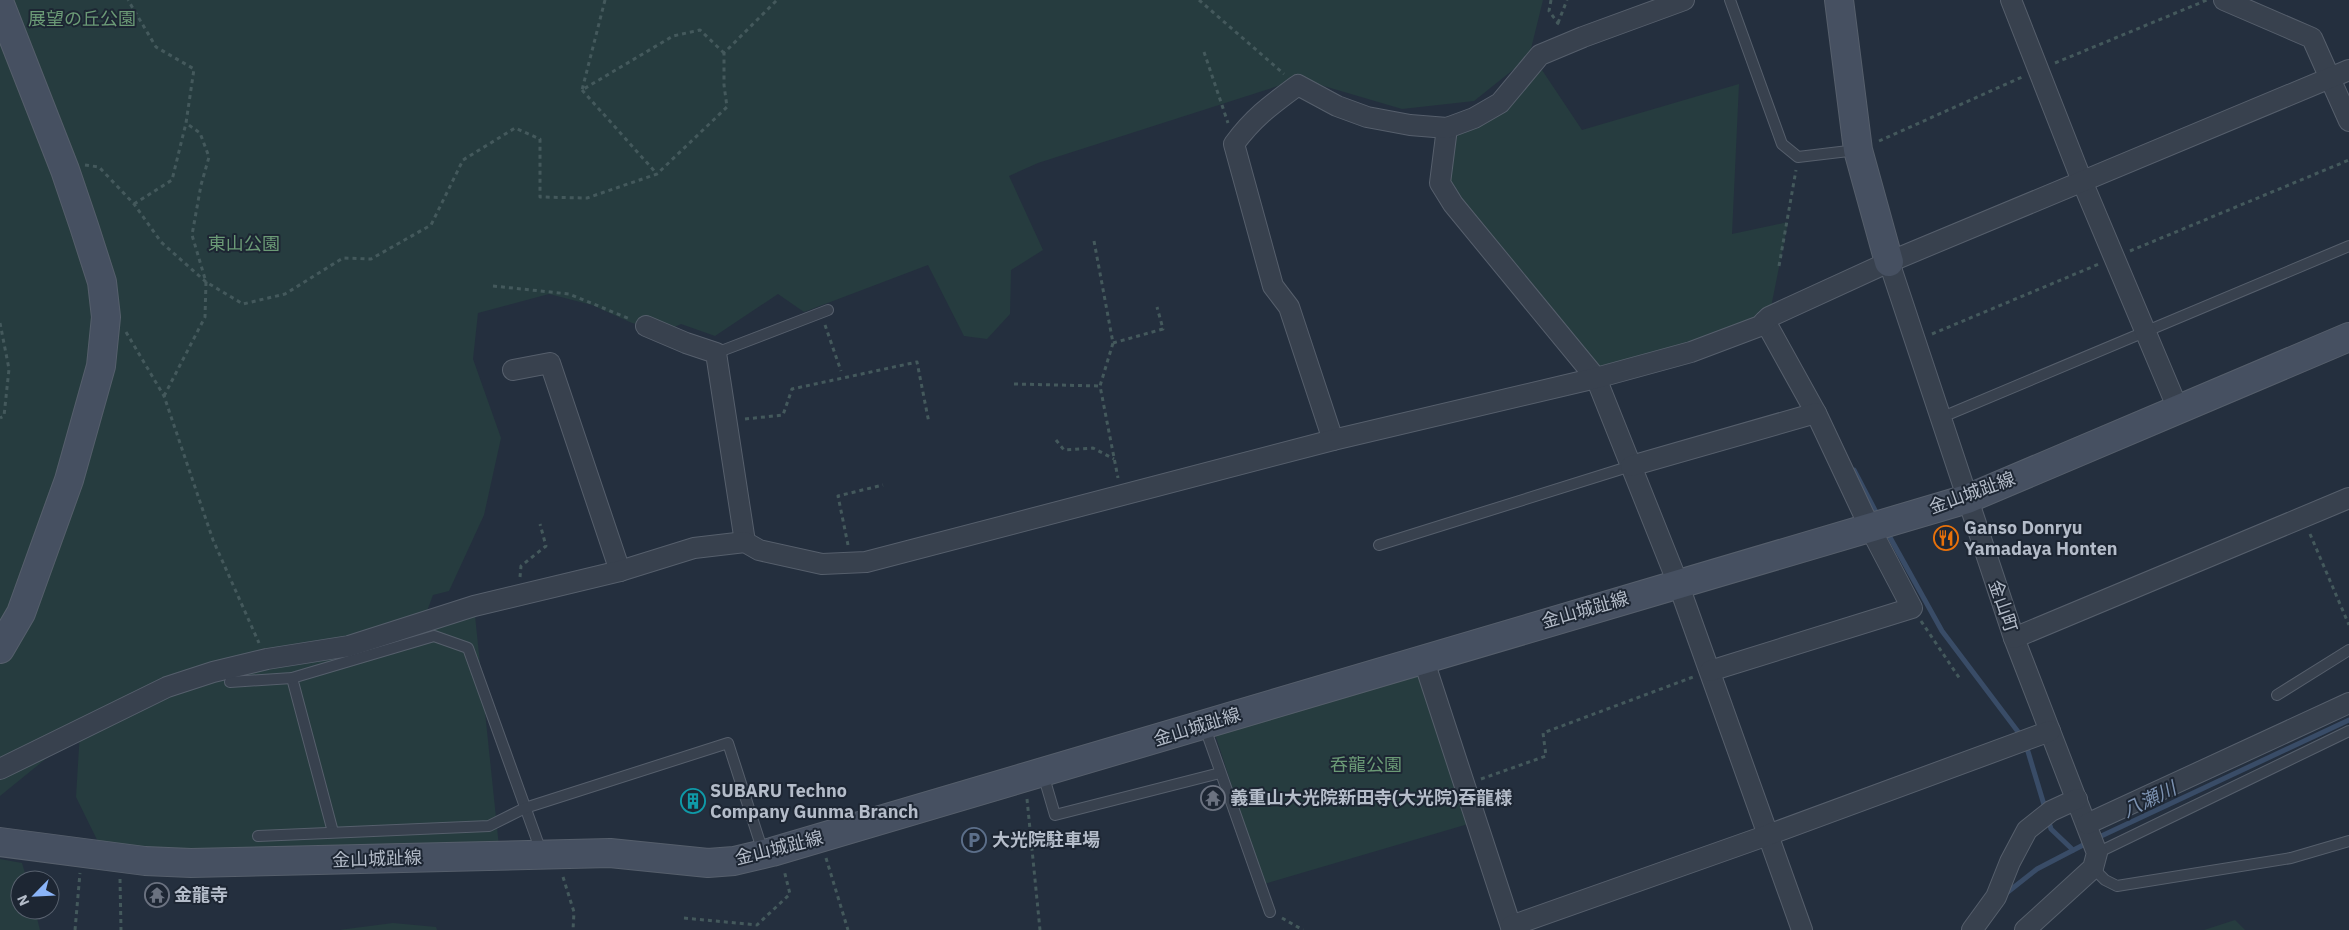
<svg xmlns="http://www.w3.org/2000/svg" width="2349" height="930" viewBox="0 0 2349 930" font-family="'IBM Plex Sans','Noto Sans JP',sans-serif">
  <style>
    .green { fill: #263c3f }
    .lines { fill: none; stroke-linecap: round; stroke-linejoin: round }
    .stream { stroke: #394c67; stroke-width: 5 }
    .lane-casing { stroke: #565f6c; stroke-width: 12 }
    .street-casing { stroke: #565f6c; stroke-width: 22 }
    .secondary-casing { stroke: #565f6c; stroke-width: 30 }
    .path { stroke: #44595c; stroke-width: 3; stroke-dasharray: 4 4; stroke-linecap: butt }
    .lane { stroke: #38414e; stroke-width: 10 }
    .street { stroke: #38414e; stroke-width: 20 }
    .secondary { stroke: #465061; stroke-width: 28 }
    .labels { text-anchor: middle; stroke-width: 4; stroke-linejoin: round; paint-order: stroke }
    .park-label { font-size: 18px; fill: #6b9a76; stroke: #1d2633 }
    .street-label { font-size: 18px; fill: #b4bcc9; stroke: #1d2633 }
    .poi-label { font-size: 18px; font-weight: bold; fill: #b4bcc9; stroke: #1d2633; text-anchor: start }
    .water-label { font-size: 19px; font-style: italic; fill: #7c92b1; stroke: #1d2633 }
  </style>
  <rect width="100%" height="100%" fill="#242f3e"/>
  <g class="green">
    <polygon points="0,0 1543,0 1529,57 1474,101 1402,109 1300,79 1038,163 1009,176 1043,250 1011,270 1010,314 987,339 964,336 928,265 804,312 778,294 715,336 681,324 666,331 632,323 592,305 549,294 478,313 473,359 501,438 484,515 449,591 433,595 423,622 474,606 500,856 105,856 76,797 80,731 0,796"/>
    <polygon points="1542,70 1582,130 1739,84 1732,234 1788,222 1769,317 1596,378 1440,183 1447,128 1500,103"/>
    <polygon points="1423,658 1475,822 1264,884 1211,722"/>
    <polygon points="0,859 22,863 27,880 20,880 20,910 35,910 40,930 0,930"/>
    <polygon points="2235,920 2245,930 2204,930"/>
    <polygon points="393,923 436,927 437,930 339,930"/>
  </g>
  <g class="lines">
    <g class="stream">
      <polyline points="1854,470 1878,516"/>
      <polyline points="1887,532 1942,631 2022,737"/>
      <polyline points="2026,745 2045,808"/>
      <polyline points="2048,819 2051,829 2073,850"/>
      <polyline points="2097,838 2349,720"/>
      <polyline points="2004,895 2037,869 2087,843"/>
    </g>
    <defs>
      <g id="lane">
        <polyline points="1730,0 1782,144 1798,157 1857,150"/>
        <polyline points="716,353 828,310"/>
        <polyline points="1940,418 2349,246"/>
        <polyline points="1379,545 1631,466"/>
        <polyline points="292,678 333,832"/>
        <polyline points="230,682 292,678 434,636 468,648 542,854"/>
        <polyline points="2277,695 2349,650"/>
        <polyline points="1204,725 1270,912"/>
        <polyline points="1043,774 1055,815 1220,773"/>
        <polyline points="258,836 489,826 525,808 728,743 763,852"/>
        <polyline points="2097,853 2349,731"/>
        <polyline points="2093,868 2105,880 2117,886 2291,858 2349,841"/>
      </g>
      <g id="street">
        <polyline points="2011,0 2082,181 2178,409"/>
        <polyline points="2224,0 2312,38 2349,121"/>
        <polyline points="1447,128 1440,183 1453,204 1596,378 1679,586 1802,930"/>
        <polyline points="1889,262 2014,638 2097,853 2093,868 2025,930"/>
        <polyline points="1765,321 1816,413"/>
        <polyline points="646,326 686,343 716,353 745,542"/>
        <polyline points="513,370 550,363 620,571"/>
        <path d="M1333 440 1289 307 1273 286 1234 144C1254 117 1271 105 1298 85L1337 106 1367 117 1410 125 1447 128 1474 118 1500 103 1540 55 1583 37 1684 0"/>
        <polyline points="1631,466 1816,413 1871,530 1912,608 1710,671"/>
        <polyline points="2014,638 2349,498"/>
        <polyline points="1423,658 1512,930"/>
        <polyline points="0,769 167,687 213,672 267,659 349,646 474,606 620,571 694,548 745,542 759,550 822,564 866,562 1333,440 1596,378 1691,352 1760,326 1769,317 1889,262 2349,70"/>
        <polyline points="2087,824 2349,703"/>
        <polyline points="1511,926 1768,835 2050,731"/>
        <polyline points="1972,930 1996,897 2010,862 2027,830 2051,811 2077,799"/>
      </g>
      <g id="secondary">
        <polyline points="1839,0 1858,150 1889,262"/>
        <polyline points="0,4 65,170 84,226 102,282 106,317 101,366 69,480 21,613 0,649"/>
        <polyline points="0,842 145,861 191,863 610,853 708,863 734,861 772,852 1967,499 2349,337"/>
      </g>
    </defs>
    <use href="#lane" class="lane-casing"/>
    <use href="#street" class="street-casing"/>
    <use href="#secondary" class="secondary-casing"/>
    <g class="path">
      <polyline points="605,0 582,90 673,36 700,30 724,53"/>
      <polyline points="1199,0 1284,74"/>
      <polyline points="1551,0 1549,11 1558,23 1555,28"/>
      <polyline points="1558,23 1567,0"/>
      <polyline points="1204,52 1228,123"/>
      <polyline points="2055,63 2207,0"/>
      <polyline points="582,90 657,174"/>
      <polyline points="1879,141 2022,77"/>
      <polyline points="85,165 99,167 134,204 161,242 206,282 192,235 201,185 209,157 200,133 186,123 194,69 156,47 128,0"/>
      <polyline points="134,204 172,180 186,123"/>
      <polyline points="1094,241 1113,343 1100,386 1118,478"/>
      <polyline points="2130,251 2349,160"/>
      <polyline points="1779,266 1796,170"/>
      <polyline points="493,286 569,294 630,319"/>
      <polyline points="0,323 9,369 4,416 0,418"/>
      <polyline points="825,325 841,371"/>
      <polyline points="126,332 164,396 213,540 259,643"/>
      <polyline points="1932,334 2099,264"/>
      <polyline points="1113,343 1163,329 1157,307"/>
      <polyline points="1014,384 1100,386"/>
      <polyline points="164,396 205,317 206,282 243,304 285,294 343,258 371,259 431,225 463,160 515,128 540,139 540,197 587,198 657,174 727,107 724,85 724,53 777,0"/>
      <polyline points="745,419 783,415 792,389 917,362 929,423"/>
      <polyline points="1056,440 1064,450 1093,448 1114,459"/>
      <polyline points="2310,534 2349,625"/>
      <polyline points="848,545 838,496 883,485"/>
      <polyline points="520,577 521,566 546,546 540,524"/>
      <polyline points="1921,621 1960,679"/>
      <polyline points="1481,779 1546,756 1543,733 1693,677"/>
      <polyline points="1027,799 1040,930"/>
      <polyline points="826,858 848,930"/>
      <polyline points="563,877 574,912 573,930"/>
      <polyline points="120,879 121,930"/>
      <polyline points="684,918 757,925 790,894 784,870"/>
      <polyline points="1282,918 1303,930"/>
      <polyline points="75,930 80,873"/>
    </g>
    <use href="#lane" class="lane"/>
    <use href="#street" class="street"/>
    <use href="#secondary" class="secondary"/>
  </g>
  <defs>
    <symbol id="restaurant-ring" viewBox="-11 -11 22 22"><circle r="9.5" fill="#1d2633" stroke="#e8710a" stroke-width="1.5"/><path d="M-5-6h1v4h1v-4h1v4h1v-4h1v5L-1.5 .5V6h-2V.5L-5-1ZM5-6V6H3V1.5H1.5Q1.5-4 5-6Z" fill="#e8710a"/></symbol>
    <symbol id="temple-ring" viewBox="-11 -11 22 22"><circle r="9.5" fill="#1d2633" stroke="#6b7280" stroke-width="1.5"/><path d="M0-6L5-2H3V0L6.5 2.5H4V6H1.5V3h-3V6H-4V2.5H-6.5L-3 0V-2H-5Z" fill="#6b7280"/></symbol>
    <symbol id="building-ring" viewBox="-11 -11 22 22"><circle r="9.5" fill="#1d2633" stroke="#0f9aa8" stroke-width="1.5"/><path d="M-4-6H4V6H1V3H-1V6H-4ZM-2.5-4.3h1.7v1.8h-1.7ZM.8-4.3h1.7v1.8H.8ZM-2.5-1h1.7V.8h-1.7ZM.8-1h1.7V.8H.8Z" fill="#0f9aa8"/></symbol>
    <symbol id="parking-ring" viewBox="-11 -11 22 22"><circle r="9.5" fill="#1d2633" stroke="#5c6f8a" stroke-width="1.5"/><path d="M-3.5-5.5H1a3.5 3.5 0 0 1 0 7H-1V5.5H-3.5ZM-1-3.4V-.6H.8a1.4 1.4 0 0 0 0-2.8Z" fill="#5c6f8a"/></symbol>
  </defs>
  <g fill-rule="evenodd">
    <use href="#restaurant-ring" x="1932" y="524" width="28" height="28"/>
    <use href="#temple-ring" x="1199" y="784" width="28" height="28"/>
    <use href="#building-ring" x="679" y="787" width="28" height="28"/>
    <use href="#parking-ring" x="960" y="826" width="28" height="28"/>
    <use href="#temple-ring" x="143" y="881" width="28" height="28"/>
  </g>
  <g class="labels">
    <g class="park-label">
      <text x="82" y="25">展望の丘公園</text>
      <text x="244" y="250">東山公園</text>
      <text x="1366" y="771">呑龍公園</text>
    </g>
    <g class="street-label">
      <text transform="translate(1972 493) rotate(-20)" y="6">金山城趾線</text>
      <text transform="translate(2003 606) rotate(71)" y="6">金山町</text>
      <text transform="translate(1585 610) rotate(-16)" y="6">金山城趾線</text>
      <text transform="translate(1197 727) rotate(-17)" y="6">金山城趾線</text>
      <text transform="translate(779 848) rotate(-14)" y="6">金山城趾線</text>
      <text transform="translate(377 859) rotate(-2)" y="6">金山城趾線</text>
    </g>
    <g class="poi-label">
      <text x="1964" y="534">Ganso Donryu<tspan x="1964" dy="21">Yamadaya Honten</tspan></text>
      <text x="710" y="797">SUBARU Techno<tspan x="710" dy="21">Company Gunma Branch</tspan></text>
      <text x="1230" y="804">義重山大光院新田寺(大光院)吞龍様</text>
      <text x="992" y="846">大光院駐車場</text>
      <text x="174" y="901">金龍寺</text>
    </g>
    <g class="water-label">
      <text transform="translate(2149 799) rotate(-26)" y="7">八瀬川</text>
    </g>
  </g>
  <g transform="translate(35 895) rotate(246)"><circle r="24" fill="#1d2633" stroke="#59626f"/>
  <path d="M0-4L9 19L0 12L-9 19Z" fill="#8ab4f8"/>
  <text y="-8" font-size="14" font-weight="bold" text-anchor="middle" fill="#b4bcc9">N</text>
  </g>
</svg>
